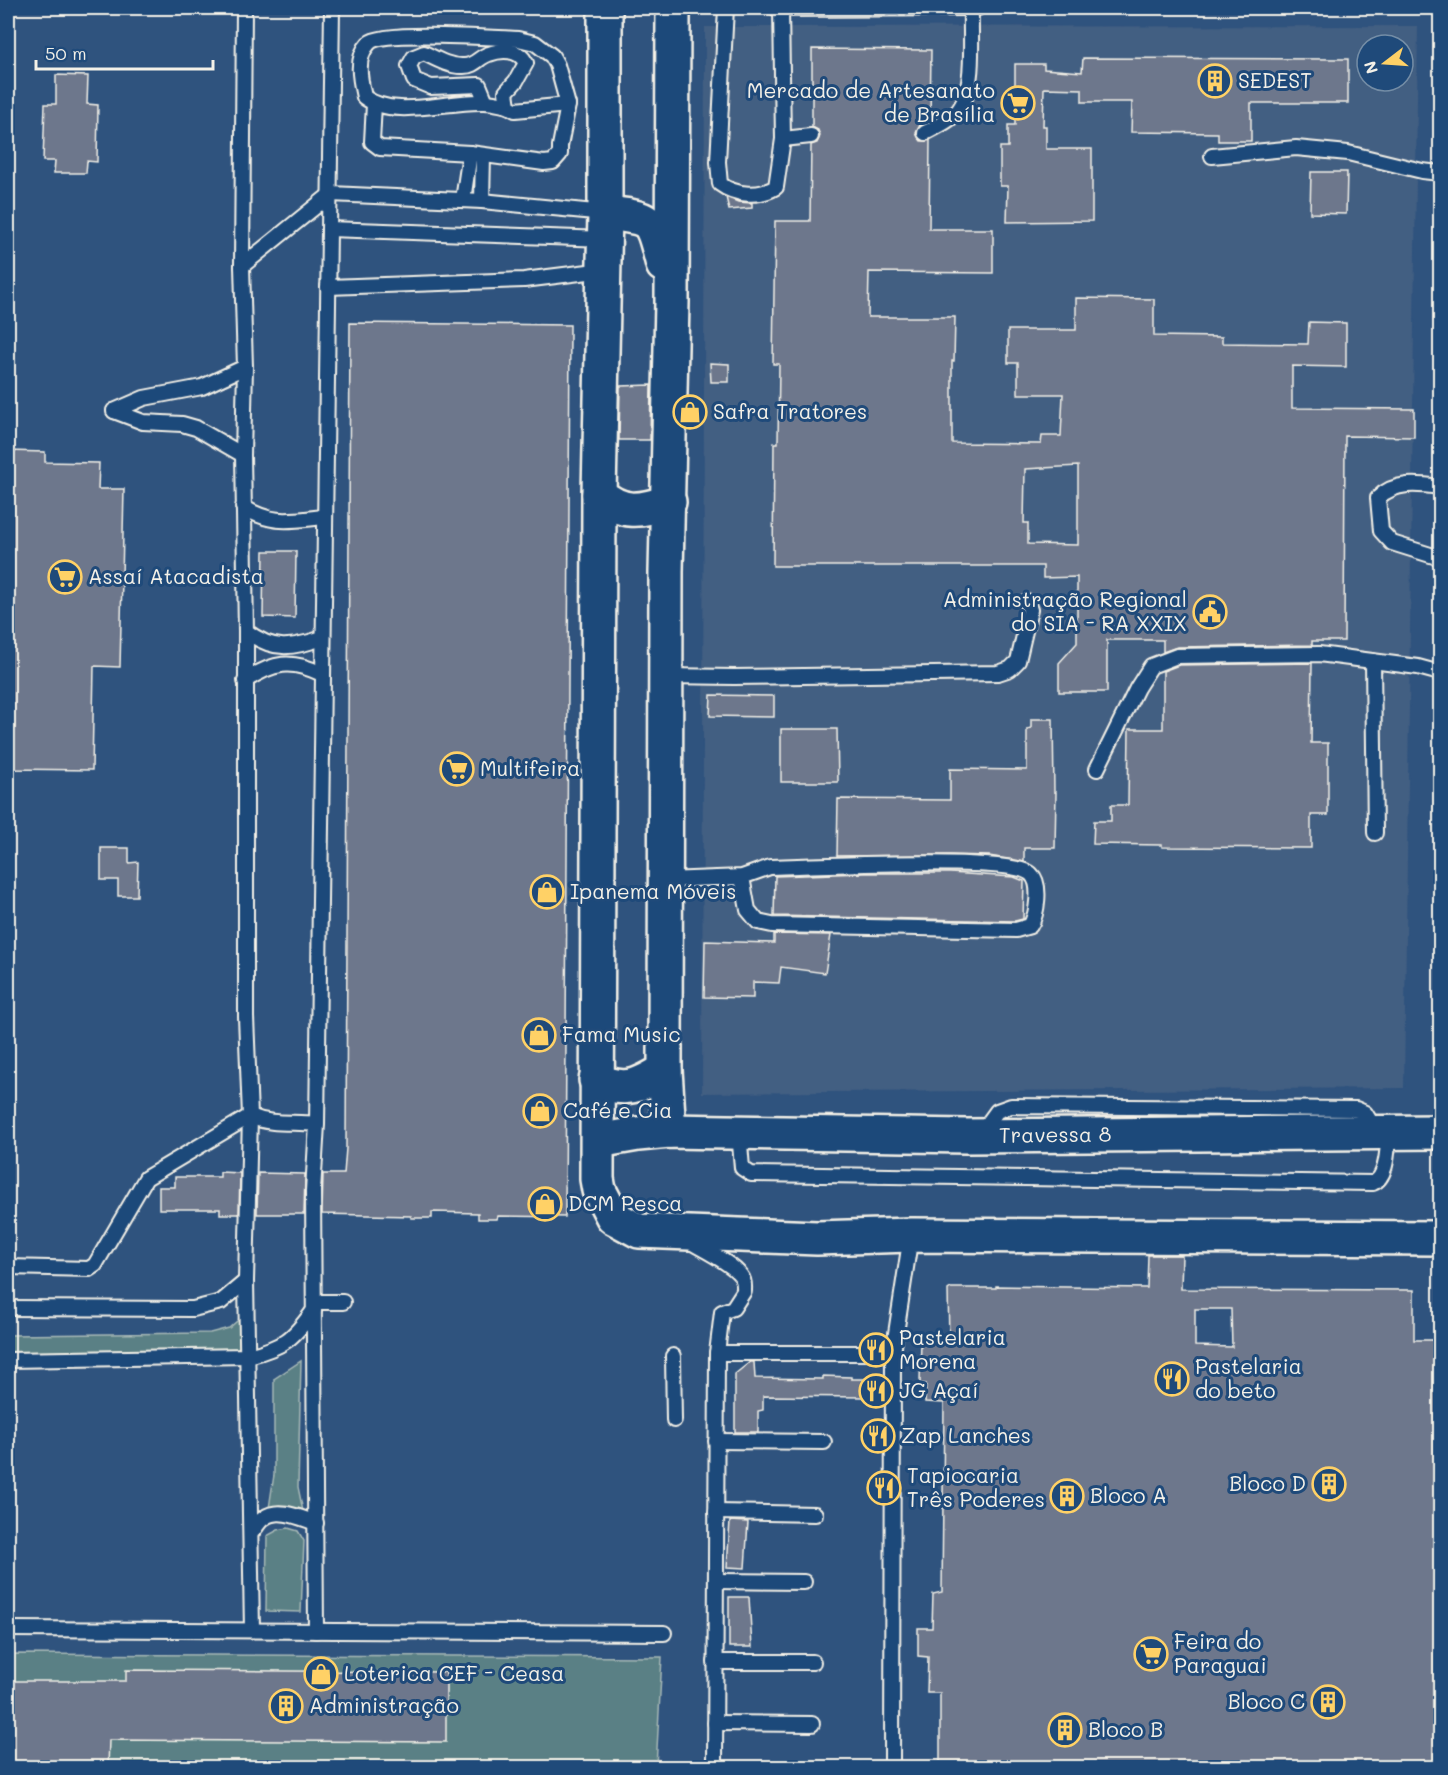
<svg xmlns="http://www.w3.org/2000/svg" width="1448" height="1775" viewBox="0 0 1448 1775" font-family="Mali,sans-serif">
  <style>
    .built { fill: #425e82; fill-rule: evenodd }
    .green { fill: #5a8085; stroke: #a7b8b6; stroke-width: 1.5 }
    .building { fill: #6d778c; stroke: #f4f1e8; stroke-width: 1.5; fill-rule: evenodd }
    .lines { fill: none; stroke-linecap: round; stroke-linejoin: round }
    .lane-casing { stroke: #f4f1e8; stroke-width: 18 }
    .secondary-casing { stroke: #f4f1e8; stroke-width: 38 }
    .lane { stroke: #1f4a7a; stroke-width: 14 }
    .secondary { stroke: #1f4a7a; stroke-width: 33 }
    .labels { text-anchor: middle; stroke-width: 6; stroke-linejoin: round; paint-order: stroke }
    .poi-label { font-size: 21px; fill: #f4f1e8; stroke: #1f4a7a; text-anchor: start }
    .street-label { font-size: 21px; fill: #f4f1e8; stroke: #1f4a7a }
  </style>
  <rect width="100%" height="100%" fill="#2f537e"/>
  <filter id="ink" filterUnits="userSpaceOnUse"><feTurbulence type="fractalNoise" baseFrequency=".0167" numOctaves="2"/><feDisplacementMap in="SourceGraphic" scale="12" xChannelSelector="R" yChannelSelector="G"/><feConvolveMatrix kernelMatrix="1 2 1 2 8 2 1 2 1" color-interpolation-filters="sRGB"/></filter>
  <g filter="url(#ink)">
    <path class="built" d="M1418 26 1404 1088 702 1093 705 27ZM1367 45H1403V81H1367Z"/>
    <g class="green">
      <polygon points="243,1316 243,1353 8,1354 8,1335 210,1333 229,1328"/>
      <polygon points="301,1361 298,1487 304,1516 268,1515 274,1475 274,1379"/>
      <polygon points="288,1528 298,1531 304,1541 301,1612 266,1611 267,1536 278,1530"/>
      <polygon points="8,1654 662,1657 656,1767 8,1768"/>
    </g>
    <g class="building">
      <path d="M812 49 931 50 930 120 920 125 916 133 921 141 930 140 929 229H993V273L869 272 868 317H955L954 361H952V443L1041 444 1042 436H1061L1063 394H1018V363H1008V330H1076V298L1154 299V336L1222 337V343L1308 344 1309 322 1346 323V367L1292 366V408L1414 409V437L1345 436 1344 641H1312V645L1177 647 1163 652V640H1107V692H1059V663L1077 643V577L1043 578V566H773L774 443H778L779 364H773L775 221H810L811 145 817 143 820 136 818 130 812 127ZM1078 466V545L1028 544V523H1024L1025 469Z"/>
      <polygon points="1083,58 1348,59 1348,103 1251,103 1251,141 1218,141 1218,133 1131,132 1132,102 1082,102 1082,89 1044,88 1043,126 1046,126 1046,149 1092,149 1092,221 1007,222 1008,186 1000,186 1000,147 1008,147 1008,125 1015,125 1015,64 1044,64 1044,69 1082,72"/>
      <polygon points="56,75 88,76 87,104 98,105 97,162 87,161 86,173 54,173 55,161 43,161 45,104 56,104"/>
      <polygon points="1311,172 1347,172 1346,214 1310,213"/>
      <polygon points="726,197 738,202 752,203 752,208 729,210"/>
      <polygon points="350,323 570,325 565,1217 498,1216 497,1219 478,1219 478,1213 432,1212 432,1218 411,1218 411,1216 322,1214 323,1174 344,1174 346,1148"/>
      <polygon points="710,363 729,364 729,382 711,382"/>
      <polygon points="651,385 650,440 619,440 620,386"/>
      <polygon points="8,451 45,452 45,462 99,463 98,489 124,489 120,667 94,666 92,770 8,769"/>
      <polygon points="264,551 296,551 295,618 263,617"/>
      <polygon points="1312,663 1311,743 1328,743 1328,815 1311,815 1311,848 1162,847 1162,845 1093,844 1094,821 1111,821 1111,805 1128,805 1129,729 1163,729 1163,671 1179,665"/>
      <polygon points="711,695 774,696 774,717 710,716"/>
      <polygon points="1031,719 1053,719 1054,792 1056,792 1055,848 1024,848 1024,862 989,856 950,855 837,856 838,799 950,800 950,769 1027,770 1027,729 1031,728"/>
      <polygon points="781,729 837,729 838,782 781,782"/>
      <polygon points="101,848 129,848 129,863 138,862 137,896 118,896 118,880 101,880"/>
      <polygon points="864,873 950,873 1014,877 1024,881 1023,919 1015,921 774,916 775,876"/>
      <polygon points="774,934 831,935 825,973 781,967 779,983 753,982 753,998 704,997 705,941 774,943"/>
      <polygon points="220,1172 240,1173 239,1214 220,1214 220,1209 159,1209 159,1187 175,1187 175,1177 220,1177"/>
      <polygon points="258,1173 305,1174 304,1214 257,1214"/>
      <path d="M1148 1255H1182L1181 1289 1414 1290V1340H1440V1767H940V1693H927L928 1657 918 1656V1628H932L933 1594 942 1592 944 1403 925 1402 926 1384H920L921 1338H949L948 1290 951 1288H996V1286L1147 1288ZM1195 1309H1231L1232 1347 1195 1346Z"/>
      <polygon points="750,1362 754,1362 755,1378 823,1379 823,1376 851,1377 851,1379 866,1379 865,1397 763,1396 763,1410 758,1411 758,1432 735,1432 735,1374"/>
      <polygon points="730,1521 748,1522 745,1568 727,1567"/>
      <polygon points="729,1597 749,1597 752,1647 729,1647"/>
      <polygon points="126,1670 446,1672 446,1742 109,1740 108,1767 8,1767 8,1681 126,1681"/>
    </g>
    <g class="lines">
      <defs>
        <g id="lane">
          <polyline points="244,8 242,266 245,367 243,455 246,631 246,1017 250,1116 246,1281 252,1630"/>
          <path d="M726 8 718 162 720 184C736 196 760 197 776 187L783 139 781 9"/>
          <polyline points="776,8 781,9 978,8"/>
          <path d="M486 102 479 85 431 87 414 80 409 66 414 57 424 53C436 59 450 67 464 66 475 66 479 57 489 54 502 49 519 49 526 63L516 81 506 92 508 106 515 110 568 105"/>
          <path d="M374 104 372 142 380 148 470 153 544 163 553 162 560 154V146L568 105 557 65 552 56 535 43 518 39C494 38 382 30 369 43 355 58 360 79 364 97 394 120 448 100 484 102 492 102 500 104 508 106"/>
          <path d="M925 133C938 126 955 119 962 105 975 81 970 36 971 8"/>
          <polyline points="783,139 811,136"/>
          <polyline points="1212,156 1296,148 1348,153 1422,171 1440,173"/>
          <polyline points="463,200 470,153"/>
          <polyline points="482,201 483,155"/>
          <polyline points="329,229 605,239"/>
          <polyline points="242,266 331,194 482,201 605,213"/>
          <polyline points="328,287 524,280 604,270"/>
          <polyline points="114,411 144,398 202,387 245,367"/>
          <polyline points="114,411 143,422 182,424 196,428 243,455"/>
          <path d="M1440 487C1418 484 1395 481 1378 498L1381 531 1392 543 1440 558"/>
          <path d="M243 507C274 526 291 520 325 517"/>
          <path d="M246 631C274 652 291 648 323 638"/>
          <polyline points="1373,661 1375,833"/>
          <polyline points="666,676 734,677 998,673 1010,669 1018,661 1030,610 1027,602"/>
          <path d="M245 681C273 662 291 659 322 674"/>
          <polyline points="1097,769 1137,688 1151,666 1177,656 1319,654 1418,667 1440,673"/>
          <path d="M666 880 742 877 770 867C808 866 1012 856 1031 874 1042 884 1037 915 1030 926L1016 930 772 925 758 922 748 910 742 877"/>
          <path d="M250 1116C273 1126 292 1121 317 1124"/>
          <path d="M739 1132 742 1168 751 1174 1373 1183C1388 1177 1387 1148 1389 1134"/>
          <polyline points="981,1133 997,1111 1011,1106 1356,1109 1365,1113 1376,1131"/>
          <path d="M689 1241C704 1250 732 1263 741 1276 745 1281 744 1286 744 1291L733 1308 722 1312 717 1353 715 1768"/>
          <polyline points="8,1267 89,1269 95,1265 146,1178 250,1116"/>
          <polyline points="314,1302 343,1302"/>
          <polyline points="8,1308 193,1309 221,1302 246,1281"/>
          <polyline points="717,1353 893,1353"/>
          <polyline points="673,1356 674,1420"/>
          <path d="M8 1360 248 1356C284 1347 293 1339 314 1310"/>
          <polyline points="716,1441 824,1442"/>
          <polyline points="716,1512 815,1514"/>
          <path d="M251 1533C255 1529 259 1521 264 1518 278 1507 301 1518 316 1523"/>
          <polyline points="716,1581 804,1582"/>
          <polyline points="8,1629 664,1633"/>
          <polyline points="316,1631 313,1191 317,1124 332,8"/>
          <polyline points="715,1662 813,1662"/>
          <polyline points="715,1723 812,1724"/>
          <polyline points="892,1768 893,1353 911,1235"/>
        </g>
        <g id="secondary">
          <polyline points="605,8 605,213 599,494 597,1179 599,1190 613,1217 639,1231 817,1238 911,1235 1440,1238"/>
          <path d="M605 213C654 218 651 218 663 265"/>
          <path d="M599 494C623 515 640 511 669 502"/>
          <path d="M596 1080C626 1093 639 1086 665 1070"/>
          <polyline points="669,1131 665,1070 666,572 672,302 673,8"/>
          <path id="s1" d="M598 1141 638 1134 669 1131 966 1136 1440 1132"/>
        </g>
      </defs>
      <use href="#lane" class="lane-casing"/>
      <use href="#secondary" class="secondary-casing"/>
      <use href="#lane" class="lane"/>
      <use href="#secondary" class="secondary"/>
    </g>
  </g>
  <defs>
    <symbol id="building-ring" viewBox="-11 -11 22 22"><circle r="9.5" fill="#1f4a7a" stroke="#ffd166" stroke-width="1.5"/><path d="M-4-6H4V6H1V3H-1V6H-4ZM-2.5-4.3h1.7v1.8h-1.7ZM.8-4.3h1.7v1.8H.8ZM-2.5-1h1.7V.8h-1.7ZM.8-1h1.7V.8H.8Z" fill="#ffd166"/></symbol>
    <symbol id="supermarket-ring" viewBox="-11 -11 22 22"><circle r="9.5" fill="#1f4a7a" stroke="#ffd166" stroke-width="1.5"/><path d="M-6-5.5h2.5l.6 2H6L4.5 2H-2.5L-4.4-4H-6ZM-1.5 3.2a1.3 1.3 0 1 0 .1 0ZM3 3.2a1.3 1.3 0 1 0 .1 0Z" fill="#ffd166"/></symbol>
    <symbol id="shop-ring" viewBox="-11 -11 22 22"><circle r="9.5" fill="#1f4a7a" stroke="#ffd166" stroke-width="1.5"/><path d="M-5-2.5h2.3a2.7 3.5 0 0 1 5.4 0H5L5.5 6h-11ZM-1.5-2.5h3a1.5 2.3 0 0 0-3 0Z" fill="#ffd166"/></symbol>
    <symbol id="civic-ring" viewBox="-11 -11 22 22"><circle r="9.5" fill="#1f4a7a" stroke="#ffd166" stroke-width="1.5"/><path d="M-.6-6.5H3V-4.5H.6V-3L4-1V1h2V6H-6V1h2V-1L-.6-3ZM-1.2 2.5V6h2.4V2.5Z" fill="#ffd166"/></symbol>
    <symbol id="restaurant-ring" viewBox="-11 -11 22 22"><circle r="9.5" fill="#1f4a7a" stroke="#ffd166" stroke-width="1.5"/><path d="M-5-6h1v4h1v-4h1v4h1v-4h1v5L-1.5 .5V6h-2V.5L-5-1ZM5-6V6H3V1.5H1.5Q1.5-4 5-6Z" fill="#ffd166"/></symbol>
  </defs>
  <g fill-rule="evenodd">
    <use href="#building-ring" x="1196" y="62" width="38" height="38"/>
    <use href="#supermarket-ring" x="999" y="84" width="38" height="38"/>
    <use href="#shop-ring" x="671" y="393" width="38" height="38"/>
    <use href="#supermarket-ring" x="46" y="558" width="38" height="38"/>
    <use href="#civic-ring" x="1191" y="593" width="38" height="38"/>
    <use href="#supermarket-ring" x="438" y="750" width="38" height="38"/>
    <use href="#shop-ring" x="528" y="873" width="38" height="38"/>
    <use href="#shop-ring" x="520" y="1016" width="38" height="38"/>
    <use href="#shop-ring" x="521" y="1092" width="38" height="38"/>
    <use href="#shop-ring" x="526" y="1185" width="38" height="38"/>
    <use href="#restaurant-ring" x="857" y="1331" width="38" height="38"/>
    <use href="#restaurant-ring" x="1153" y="1360" width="38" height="38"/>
    <use href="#restaurant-ring" x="857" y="1372" width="38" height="38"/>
    <use href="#restaurant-ring" x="859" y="1417" width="38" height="38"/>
    <use href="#building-ring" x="1310" y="1465" width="38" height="38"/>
    <use href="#restaurant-ring" x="865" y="1469" width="38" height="38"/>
    <use href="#building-ring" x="1048" y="1477" width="38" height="38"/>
    <use href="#supermarket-ring" x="1132" y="1635" width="38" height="38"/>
    <use href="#shop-ring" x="302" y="1655" width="38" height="38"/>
    <use href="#building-ring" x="1309" y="1683" width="38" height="38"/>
    <use href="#building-ring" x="267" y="1687" width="38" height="38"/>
    <use href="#building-ring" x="1046" y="1711" width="38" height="38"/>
  </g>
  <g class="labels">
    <g class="poi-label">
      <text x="1238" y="88">SEDEST</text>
      <text x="995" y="98" text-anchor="end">Mercado de Artesanato<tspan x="995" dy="24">de Brasília</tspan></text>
      <text x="713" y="419">Safra Tratores</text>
      <text x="88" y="584">Assaí Atacadista</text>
      <text x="1187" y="607" text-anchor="end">Administração Regional<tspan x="1187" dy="24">do SIA - RA XXIX</tspan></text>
      <text x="480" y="776">Multifeira</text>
      <text x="570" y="899">Ipanema Móveis</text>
      <text x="562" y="1042">Fama Music</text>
      <text x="563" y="1118">Café e Cia</text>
      <text x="568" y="1211">DCM Pesca</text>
      <text x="899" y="1345">Pastelaria<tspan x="899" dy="24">Morena</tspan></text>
      <text x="1195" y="1374">Pastelaria<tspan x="1195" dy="24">do beto</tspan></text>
      <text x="899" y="1398">JG Açaí</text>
      <text x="901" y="1443">Zap Lanches</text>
      <text x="907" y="1483">Tapiocaria<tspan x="907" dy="24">Três Poderes</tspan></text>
      <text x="1306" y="1491" text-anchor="end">Bloco D</text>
      <text x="1090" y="1503">Bloco A</text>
      <text x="1174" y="1649">Feira do<tspan x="1174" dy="24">Paraguai</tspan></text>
      <text x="344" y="1681">Loterica CEF - Ceasa</text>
      <text x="1305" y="1709" text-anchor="end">Bloco C</text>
      <text x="309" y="1713">Administração</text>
      <text x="1088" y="1737">Bloco B</text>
    </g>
    <g class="street-label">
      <text dy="7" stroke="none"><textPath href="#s1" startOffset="458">Travessa 8</textPath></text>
    </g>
  </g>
  <rect width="1448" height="1775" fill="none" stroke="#1f4a7a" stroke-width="30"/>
  <rect x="15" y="15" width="1418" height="1745" fill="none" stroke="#f4f1e8" stroke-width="2" filter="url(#ink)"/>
  <g transform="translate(1385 63) rotate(253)"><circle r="28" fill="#1f4a7a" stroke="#748da6" stroke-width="1.5"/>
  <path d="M0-4.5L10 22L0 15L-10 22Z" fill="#ffd166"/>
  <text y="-9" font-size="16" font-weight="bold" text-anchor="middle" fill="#f4f1e8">N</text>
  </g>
  <path d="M36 60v9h177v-9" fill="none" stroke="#f4f1e8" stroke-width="3"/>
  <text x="45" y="60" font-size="18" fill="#f4f1e8" stroke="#1f4a7a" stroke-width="4.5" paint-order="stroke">50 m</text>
</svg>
